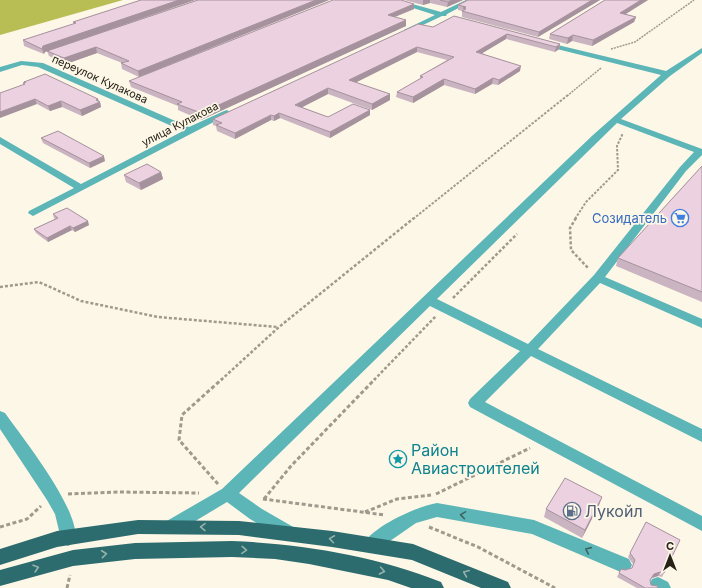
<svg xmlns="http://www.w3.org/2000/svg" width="702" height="588" viewBox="0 0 702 588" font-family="Inter,sans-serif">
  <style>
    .forest { fill: #b8be54 }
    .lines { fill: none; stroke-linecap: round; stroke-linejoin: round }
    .path-far3 { stroke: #9f9a8d; stroke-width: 1.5; stroke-dasharray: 2 1; stroke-linecap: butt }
    .path-far2 { stroke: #9f9a8d; stroke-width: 2; stroke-dasharray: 2.5 1.5; stroke-linecap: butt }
    .path-far1 { stroke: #9f9a8d; stroke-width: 2.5; stroke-dasharray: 3 2; stroke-linecap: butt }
    .path { stroke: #9f9a8d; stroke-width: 3; stroke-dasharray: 4 2.5; stroke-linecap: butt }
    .minor { fill: #5cb5b7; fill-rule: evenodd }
    .major { fill: #2d6c6e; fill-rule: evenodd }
    .wall { fill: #cbb4c1 }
    .shaded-wall { fill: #a5929d }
    .building { fill: #ecd1e0; stroke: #a5929d }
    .oneway { stroke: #3e6460 }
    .oneway2 { stroke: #95b2aa }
    .labels { text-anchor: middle; stroke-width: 3.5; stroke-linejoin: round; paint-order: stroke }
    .far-street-label { font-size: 11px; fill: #262218; stroke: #fdf7e7 }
    .shop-label { font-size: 13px; fill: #366cbe; stroke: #fdf7e7; text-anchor: end }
    .near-culture-label { font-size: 16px; fill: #0d838f; stroke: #fdf7e7; text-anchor: start }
    .near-service-label { font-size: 16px; fill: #4e5e75; stroke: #fdf7e7; text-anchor: start }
  </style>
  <rect width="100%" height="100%" fill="#fdf7e7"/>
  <polygon class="forest" points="0,0 123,0 0,35"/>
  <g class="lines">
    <g class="path-far3">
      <polyline points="611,49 635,42 694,0"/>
      <polyline points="567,96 601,68"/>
    </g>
    <g class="path-far2">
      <polyline points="413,219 568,95"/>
      <polyline points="575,219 586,202 618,170 617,146 623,133"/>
    </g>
    <g class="path-far1">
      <polyline points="576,218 570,228 571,250 589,269"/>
      <polyline points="0,287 39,282 81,301 158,317 278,327"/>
      <polyline points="453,298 517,234"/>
      <polyline points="221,380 279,327 414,218"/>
      <polyline points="374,380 436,316"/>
    </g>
    <g class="path">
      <polyline points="218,484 179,440 182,415 222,379"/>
      <polyline points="68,494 119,492 199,493"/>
      <polyline points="436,494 530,448"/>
      <polyline points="263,499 385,515"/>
      <polyline points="264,499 291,466 375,379"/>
      <polyline points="365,512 397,499 431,495"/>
      <polyline points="0,527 27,519 41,506"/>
      <polyline points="429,527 478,547 555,588"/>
      <polyline points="67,588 70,575"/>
    </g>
    <g class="minor">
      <polygon points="388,0 398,0 441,12 466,0 474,0 447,14 446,16 442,16 406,33 404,32 404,30 435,15"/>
      <path d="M541 41 666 71 702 48V53L670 76 621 119 702 149V155L686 171 605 277 702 319V328L600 283 538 349 702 429V442L531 356 485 402 702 516V531L470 407 468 403 470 399 520 351 430 306 239 493 262 509 295 528 297 533 295 538 289 540 283 538 250 519 227 502 177 532 171 534 165 532 163 527 165 522 222 489 593 135 661 75 541 45ZM617 123 694 152 680 167 594 275 528 344 437 299Z"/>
      <polygon points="21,61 43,63 189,127 224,111 227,110 231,113 33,216 28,213 29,211 74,188 0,144 0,137 81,184 183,131 38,67 22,65 0,72 0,67"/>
      <path d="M0 411 5 413C22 437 86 517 74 543L68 546 62 543 55 514 47 500 0 429Z"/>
      <path d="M437 503 534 520 629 559 632 565 629 571 623 573 532 534 437 517 416 523 377 550 371 553 365 550 363 545C371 527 418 506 437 503Z"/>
      <polygon points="658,577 668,582 671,588 650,588 649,585 652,579"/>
    </g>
    <g class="major">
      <polygon points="138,520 239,521 332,531 413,544 508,582 511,588 481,588 412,560 332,547 239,535 138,534 57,547 0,565 0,549 57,531"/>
      <path d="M232 541C303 544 375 556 441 582L444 588H411L388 580 309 564 275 559 232 557 135 559 73 566 0 586V570L73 550 135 543Z"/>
    </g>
  </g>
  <g class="wall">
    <polygon points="141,0 195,0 50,50 198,0 329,0 139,77 122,69 121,63 122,63 97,53 66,64 49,56 47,51 45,52 44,54 24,46 23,40 74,24 73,22"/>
    <polygon points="404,0 463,0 447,7 430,3 423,5"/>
    <polygon points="468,0 600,0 538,37 462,17 462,11 458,10 458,5"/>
    <polygon points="605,0 648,0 626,14 636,17 634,22 592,46 572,41 567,44 549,39 550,34"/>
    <polygon points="414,4 414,9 395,17 406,26 201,120 178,110 178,106 131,87 129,81"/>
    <polygon points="454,16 560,44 559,49 555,52 506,39 482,53 520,71 498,85 492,84 475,94 444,85 413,103 396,97 397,92 420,79 420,76 447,60 417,52 355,82 390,94 390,100 372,110 328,94 301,107 328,117 370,110 370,115 330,138 280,118 274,121 271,120 235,139 217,131 216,126 213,125 213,119 433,27"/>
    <polygon points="24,82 98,99 99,102 100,102 101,107 82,116 62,107 50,111 37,104 24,84 23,83 25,83"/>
    <polygon points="41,138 105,161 90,168 43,143"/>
    <polygon points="702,166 702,302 616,266 618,258"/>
    <polygon points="161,172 163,179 141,190 126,182 124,175"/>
    <polygon points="53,214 89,225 75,232 72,230 48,242 36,233 34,229 55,219 54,218"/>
    <polygon points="602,497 599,505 582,538 544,517 546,509"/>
    <polygon points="680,540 662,577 658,576 652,578 650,581 651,585 657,588 637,588 617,577 621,569 625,570 632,568 633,564 628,557 630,553"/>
  </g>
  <g class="shaded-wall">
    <polygon points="179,0 195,0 45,52 44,54 42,49 43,46"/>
    <polygon points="316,0 329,0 139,77 138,71"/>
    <polygon points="423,0 430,0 430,3 423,5"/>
    <polygon points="452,0 463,0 447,7 448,2"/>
    <polygon points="592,0 600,0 538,37 539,32"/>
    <polygon points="641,0 648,0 619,18 620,13"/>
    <polygon points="414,4 414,9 387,20 388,15"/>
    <polygon points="636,17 634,22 592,46 593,40"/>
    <polygon points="406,20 406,26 201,120 201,113"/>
    <polygon points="507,34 506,39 476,57 476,52"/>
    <polygon points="573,35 572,41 567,44 568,38"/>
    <polygon points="560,44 559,49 555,52 556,47"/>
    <polygon points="96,47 97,53 66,64 64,58"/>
    <polygon points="417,47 417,52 349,86 349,80"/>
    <polygon points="521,66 520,71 498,85 499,80"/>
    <polygon points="493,78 492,84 475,94 475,89"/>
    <polygon points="444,79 444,85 413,103 413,97"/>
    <polygon points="328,88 328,94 295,111 295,105"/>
    <polygon points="390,94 390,100 372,110 372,104"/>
    <polygon points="35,99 37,104 0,118 0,112"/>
    <polygon points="98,99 99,102 100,102 101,107 82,116 80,110"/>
    <polygon points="61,101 62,107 50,111 48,106"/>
    <polygon points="370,110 370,115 330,138 330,132"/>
    <polygon points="279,113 280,118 274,121 274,116"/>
    <polygon points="271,115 271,120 235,139 235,133"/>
    <polygon points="104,156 105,161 90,168 89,163"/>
    <polygon points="161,172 163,179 141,190 139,183"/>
    <polygon points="88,221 89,225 75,232 73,228"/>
    <polygon points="70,226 72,230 48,242 47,238"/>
    <polygon points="602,497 599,505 582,538 585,530"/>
    <polygon points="660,572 658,576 652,578 654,574"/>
  </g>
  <g class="building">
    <polygon points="141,0 179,0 43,46 42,49 23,40 76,23 73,22"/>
    <polygon points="198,0 316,0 138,71 121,63 129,61 96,47 64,58 47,51"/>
    <polygon points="333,0 401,0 414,4 388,15 406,20 201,113 177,104 182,102 129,81"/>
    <polygon points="440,0 452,0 448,2"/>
    <polygon points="468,0 592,0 539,32 462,11 466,9 463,8 466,7 458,5"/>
    <polygon points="605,0 641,0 620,13 636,17 593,40 573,35 568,38 550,34"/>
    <polygon points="454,16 560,44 556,47 507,34 476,52 521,66 499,80 493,78 475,89 444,79 413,97 397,92 423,77 420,76 454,57 417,47 349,80 390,94 372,104 328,88 295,105 328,117 353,104 370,110 330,132 279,113 274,116 271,115 235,133 216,125 222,123 213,119 418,24 433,27"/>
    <polygon points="45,74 98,99 96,100 100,102 80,110 61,101 48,106 35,99 0,112 0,93 25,84 23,83 26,82 24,82"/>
    <polygon points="58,131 104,156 89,163 41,138"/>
    <polygon points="147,164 161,172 139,183 124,175"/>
    <polygon points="702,166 702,292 618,258"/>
    <polygon points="67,208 88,221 73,228 70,226 47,238 34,229 58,218 53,214"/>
    <polygon points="565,478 602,497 585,530 546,509"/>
    <polygon points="646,522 680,540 664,573 660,572 654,574 650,580 651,585 658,586 657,588 645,588 619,573 621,569 625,570 632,568 635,560 630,553"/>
  </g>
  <defs><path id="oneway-chevron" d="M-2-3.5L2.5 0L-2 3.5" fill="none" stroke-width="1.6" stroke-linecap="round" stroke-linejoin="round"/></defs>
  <g class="oneway">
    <use href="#oneway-chevron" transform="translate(463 515) rotate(-171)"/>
    <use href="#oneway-chevron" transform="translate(588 550) rotate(-156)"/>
  </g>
  <g class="oneway2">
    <use href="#oneway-chevron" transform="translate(203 527) rotate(-179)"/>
    <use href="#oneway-chevron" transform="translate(332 539) rotate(-172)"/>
    <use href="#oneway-chevron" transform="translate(244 550) rotate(3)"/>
    <use href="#oneway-chevron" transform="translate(104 554) rotate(-6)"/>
    <use href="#oneway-chevron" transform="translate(36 568) rotate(-16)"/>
    <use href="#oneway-chevron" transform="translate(382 571) rotate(11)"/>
    <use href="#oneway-chevron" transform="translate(466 573) rotate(-158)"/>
  </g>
  <defs>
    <symbol id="supermarket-ring" viewBox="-11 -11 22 22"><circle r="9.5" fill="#fdf7e7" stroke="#3f7fe0" stroke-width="1.5"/><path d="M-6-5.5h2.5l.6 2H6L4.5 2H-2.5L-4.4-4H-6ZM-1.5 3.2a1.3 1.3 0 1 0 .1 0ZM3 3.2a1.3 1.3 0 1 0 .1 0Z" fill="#3f7fe0"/></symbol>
    <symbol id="sight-ring" viewBox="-11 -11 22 22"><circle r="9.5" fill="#fdf7e7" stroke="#0f9aa8" stroke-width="1.5"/><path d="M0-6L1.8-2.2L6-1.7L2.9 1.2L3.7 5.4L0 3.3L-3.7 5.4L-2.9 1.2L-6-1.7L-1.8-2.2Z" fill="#0f9aa8"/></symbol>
    <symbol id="fuel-ring" viewBox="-11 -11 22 22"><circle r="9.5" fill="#fdf7e7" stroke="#5c6f8a" stroke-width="1.5"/><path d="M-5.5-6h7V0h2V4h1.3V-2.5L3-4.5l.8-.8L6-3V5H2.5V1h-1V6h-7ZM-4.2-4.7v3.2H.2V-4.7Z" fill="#5c6f8a"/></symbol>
  </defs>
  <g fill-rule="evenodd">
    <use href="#supermarket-ring" x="670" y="208" width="20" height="20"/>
    <use href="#sight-ring" x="388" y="449" width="20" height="20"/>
    <use href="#fuel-ring" x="562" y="501" width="20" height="20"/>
  </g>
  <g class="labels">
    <g class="far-street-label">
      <text transform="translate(100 79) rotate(24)" y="4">переулок Кулакова</text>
      <text transform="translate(180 124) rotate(-27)" y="4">улица Кулакова</text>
    </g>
    <g class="shop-label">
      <text x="667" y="223">Созидатель</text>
    </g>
    <g class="near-culture-label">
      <text x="411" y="456">Район<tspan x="411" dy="18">Авиастроителей</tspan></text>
    </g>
    <g class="near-service-label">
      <text x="585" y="517">Лукойл</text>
    </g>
  </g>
  <g transform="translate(670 556)" stroke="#fdf7e7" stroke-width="3" paint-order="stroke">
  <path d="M0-3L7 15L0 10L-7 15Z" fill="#262218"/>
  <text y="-6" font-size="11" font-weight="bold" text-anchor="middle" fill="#262218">С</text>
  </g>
</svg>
